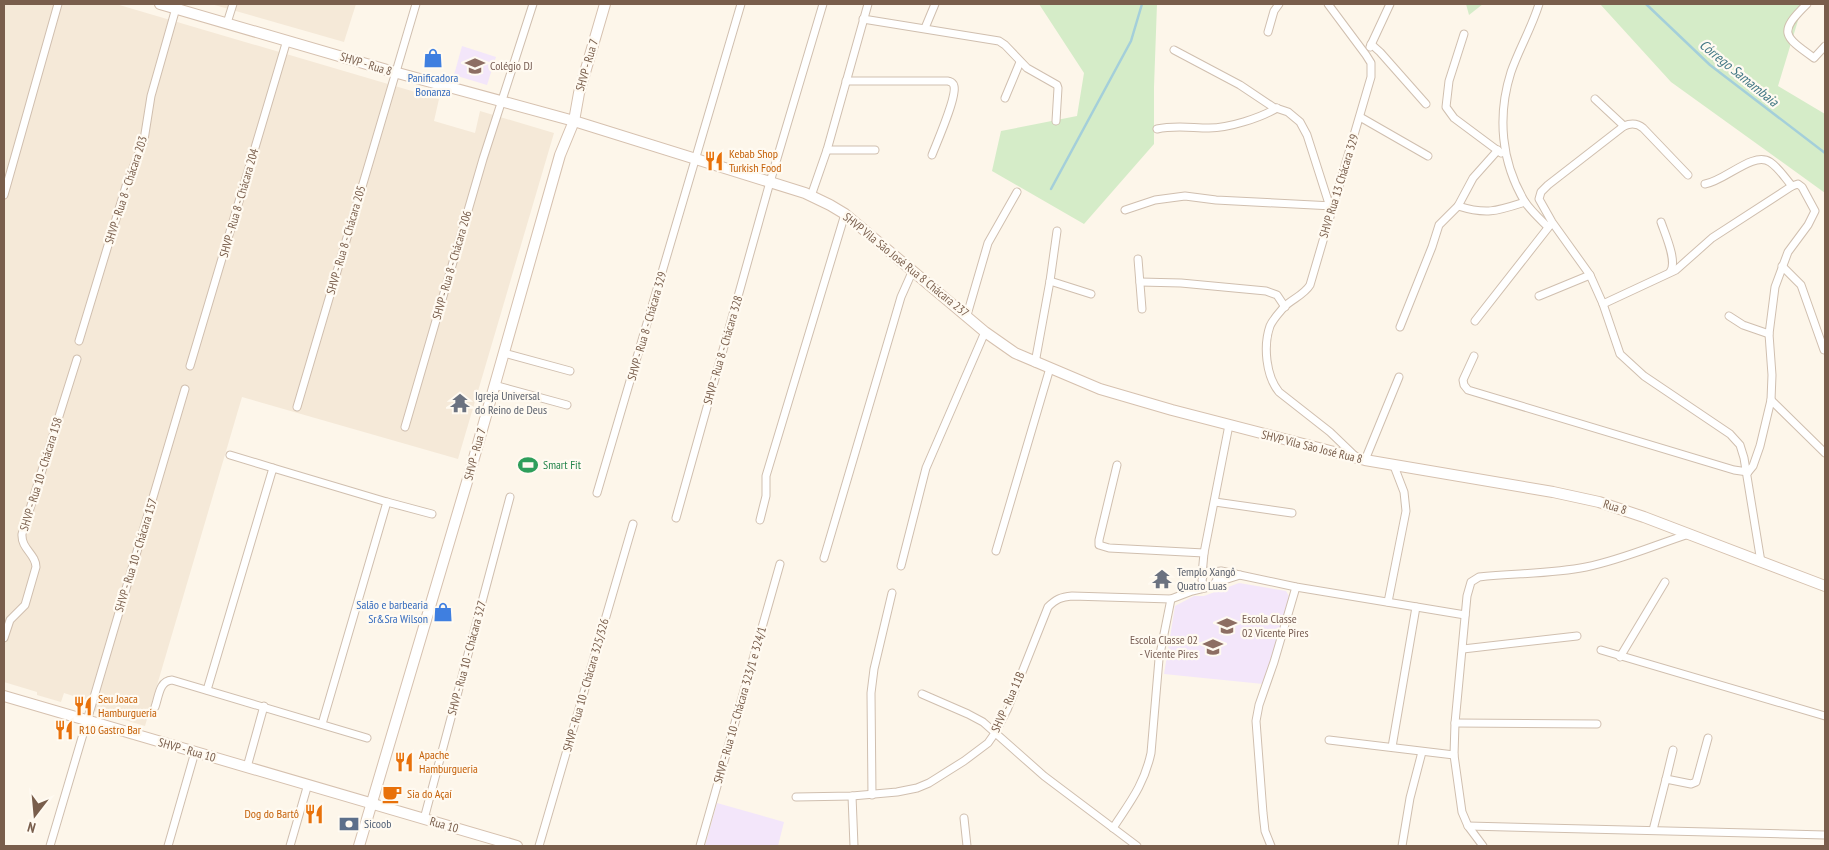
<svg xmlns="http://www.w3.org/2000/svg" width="1829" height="850" viewBox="0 0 1829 850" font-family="'PT Sans Narrow',sans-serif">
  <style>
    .residential { fill: #f5e9d8 }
    .education { fill: #f3e6fa }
    .green { fill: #d5ecc8 }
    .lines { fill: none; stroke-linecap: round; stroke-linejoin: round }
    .stream { stroke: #a4cfda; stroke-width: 2.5 }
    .street-casing { stroke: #d0bfaf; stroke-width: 9 }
    .secondary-casing { stroke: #d6c1af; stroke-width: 12 }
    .street { stroke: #fff; stroke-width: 7 }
    .secondary { stroke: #fff; stroke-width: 10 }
    .labels { text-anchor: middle; stroke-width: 4.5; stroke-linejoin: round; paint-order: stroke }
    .street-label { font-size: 12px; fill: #795e4c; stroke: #fffaf1 }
    .education-label { font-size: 12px; fill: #785e54; stroke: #fffaf1; text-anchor: start }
    .shop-label { font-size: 12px; fill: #366cbe; stroke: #fffaf1 }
    .food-label { font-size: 12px; fill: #c56008; stroke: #fffaf1; text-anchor: start }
    .worship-label { font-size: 12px; fill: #5b616d; stroke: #fffaf1; text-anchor: start }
    .leisure-label { font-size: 12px; fill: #27864d; stroke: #fffaf1; text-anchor: start }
    .service-label { font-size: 12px; fill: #4e5e75; stroke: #fffaf1; text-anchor: start }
    .water-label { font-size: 14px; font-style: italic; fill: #427785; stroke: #fffaf1 }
  </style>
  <rect width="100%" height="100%" fill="#fdf6ea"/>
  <g class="residential">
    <polygon points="4,4 116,4 439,99 434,121 475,133 480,111 554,133 458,459 242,397 145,726 87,709 89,701 64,693 61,702 37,695 37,692 4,682"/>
    <polygon points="211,4 356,4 344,42"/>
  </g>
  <g class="education">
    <polygon points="462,46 496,57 487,85 454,75"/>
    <polygon points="1239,583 1286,591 1289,596 1277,647 1263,684 1164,674 1175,606 1194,596 1204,596"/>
    <polygon points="717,803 784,822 778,846 705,846"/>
  </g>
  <g class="green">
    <polygon points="1039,4 1157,4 1154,87 1154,144 1084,224 992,171 1001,131 1077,116 1084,73"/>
    <polygon points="1466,4 1483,4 1469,15"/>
    <polygon points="1600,4 1803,4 1778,86 1825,114 1825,193 1671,82"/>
  </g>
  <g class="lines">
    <g class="stream">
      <polyline points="1646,4 1710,65 1825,153"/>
      <polyline points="1051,189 1131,41 1142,4"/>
    </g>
    <defs>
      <g id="street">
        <path d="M1328 4 1366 55 1371 63V77L1310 285C1304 295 1292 299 1284 307 1279 313 1273 319 1270 326 1263 346 1266 376 1279 392L1330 432 1356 457"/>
        <path d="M1539 4C1532 27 1519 49 1511 72 1497 116 1501 162 1525 202 1531 211 1540 219 1548 227"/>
        <path d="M1807 4C1778 32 1783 36 1814 58L1825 46"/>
        <polyline points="863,19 999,41 1005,45 1027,68 1057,85 1058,88 1056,121"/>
        <polyline points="227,23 233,4"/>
        <polyline points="925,28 935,4"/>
        <polyline points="1268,32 1274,11 1279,4"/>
        <polyline points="1464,34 1449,81 1446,107 1454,118 1501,153"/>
        <polyline points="1371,44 1380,52 1426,104"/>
        <polyline points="1370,47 1390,4"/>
        <polyline points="1174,50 1240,85 1273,107 1288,112 1300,122 1307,135 1330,207"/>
        <path d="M846 81H948C951 82 953 82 954 86 957 97 937 142 932 155"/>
        <polyline points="1005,98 1020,62"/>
        <polyline points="1595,99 1624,126"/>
        <polyline points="1360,117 1428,156"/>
        <path d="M1157 129C1175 125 1192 128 1209 128 1229 128 1260 118 1277 108"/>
        <polyline points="827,150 875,150"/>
        <path d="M1688 175 1643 128C1637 123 1631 123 1624 126L1548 185 1541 192 1539 199 1552 222 1590 275 1603 304 1620 354 1644 376 1730 434 1740 445 1744 458 1761 562"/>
        <path d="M1705 184C1725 181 1753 151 1770 162 1779 168 1785 178 1792 186"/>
        <polyline points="4,195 58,4"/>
        <polyline points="811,196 827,150 868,4"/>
        <path d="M1458 206C1487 215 1497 211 1525 202"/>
        <polyline points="1125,210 1155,200 1185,196 1216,200 1333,206"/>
        <path d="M1661 222C1665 234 1678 262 1670 272"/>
        <polyline points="1138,259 1142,309"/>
        <polyline points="1782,266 1801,285 1824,350"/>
        <polyline points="1050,281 1091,294"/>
        <polyline points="1140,282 1181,283 1266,291 1277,295 1285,307"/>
        <polyline points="1539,296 1590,275"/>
        <polyline points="1603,304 1676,270 1712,238 1792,186 1798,184 1802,187 1815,211 1808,225 1788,252 1775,287 1769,334 1772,375 1771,400 1760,446 1753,466 1748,472"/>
        <polyline points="967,315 988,243 1017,192"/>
        <polyline points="1729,316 1743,325 1769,334"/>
        <polyline points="1475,321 1551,224"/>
        <polyline points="1400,327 1432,247 1439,225 1458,206 1473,178 1498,150"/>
        <polyline points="79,341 126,186 144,140 151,96 176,8"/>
        <polyline points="504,353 570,371"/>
        <polyline points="1474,356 1463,380 1464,385 1468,390 1734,470 1748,472"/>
        <polyline points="1035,363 1050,281 1057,231"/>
        <polyline points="190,366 287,40"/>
        <polyline points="494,385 567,405"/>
        <polyline points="1771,400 1825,453"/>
        <polyline points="297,407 416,4"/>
        <polyline points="405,427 483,159 533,4"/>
        <polyline points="230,455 273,468"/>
        <polyline points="1365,460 1399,377"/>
        <polyline points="1117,465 1099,540 1099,545 1109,548 1204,553"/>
        <polyline points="597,493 741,4"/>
        <polyline points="387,502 432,514"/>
        <polyline points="1215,502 1292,513"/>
        <polyline points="676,518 770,182 823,4"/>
        <polyline points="760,520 766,496 766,476 845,214"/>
        <polyline points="996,551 1050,368"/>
        <polyline points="824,558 894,321 901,297 913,270"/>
        <polyline points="901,566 926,468 985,332"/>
        <polyline points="1213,572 1221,571 1296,587 1465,615"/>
        <polyline points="1202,575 1204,553 1229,425"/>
        <polyline points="1215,583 1240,575"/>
        <polyline points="1388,602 1406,511 1404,492 1394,466"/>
        <path d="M4 638 10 620 25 605 36 567C36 554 21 549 22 534L77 359"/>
        <polyline points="1463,649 1577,636"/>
        <polyline points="1601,650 1825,716"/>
        <polyline points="1620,657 1665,582"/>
        <polyline points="207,690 273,468 387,502 322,724"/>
        <polyline points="922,694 968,714 983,722 1044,776 1137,846"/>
        <path d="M155 707C159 696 159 681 172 680L367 738"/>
        <polyline points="1455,723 1597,724"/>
        <polyline points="1329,740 1454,755"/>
        <polyline points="1392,747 1416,607"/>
        <polyline points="247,767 264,706"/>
        <polyline points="1666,779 1673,750"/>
        <polyline points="872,795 871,693 874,669 892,593"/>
        <polyline points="852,796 854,846"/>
        <path d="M796 797 852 796 897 792 917 788 929 783 964 761 988 743 995 733 1007 710 1048 607C1056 599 1061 597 1072 596L1171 599 1192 591 1213 586 1217 580C1217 575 1215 572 1209 571L1204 573 1202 580 1203 584 1209 586"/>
        <polyline points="964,818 967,846"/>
        <polyline points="424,819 510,497"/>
        <polyline points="1468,826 1825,835"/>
        <path d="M1113 828C1130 802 1144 785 1151 753L1159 659 1171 599"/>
        <polyline points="1653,830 1666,779 1691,784 1696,782 1708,738"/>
        <polyline points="50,846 185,389"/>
        <polyline points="168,846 195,752"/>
        <polyline points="290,846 308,784"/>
        <polyline points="539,846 633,524"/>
        <polyline points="700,846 780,564"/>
        <polyline points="1271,846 1265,831 1263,813 1256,721 1259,705 1274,662 1296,587"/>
        <polyline points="1402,846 1410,798 1422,752"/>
        <path d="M1483 846 1468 826 1462 812 1454 755 1455 723 1467 596 1471 582 1479 577C1515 573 1551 574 1586 567 1621 560 1655 545 1689 534"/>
      </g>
      <g id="secondary">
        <polyline points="160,4 394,72 574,121 805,193 830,205 845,214 985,332 1015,353 1100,389 1172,410 1365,460 1553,492 1599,502 1644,517 1825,586"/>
        <polyline points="4,696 517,846"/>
        <polyline points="359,846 472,465 560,155 574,121 579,93 605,4"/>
      </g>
    </defs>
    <use href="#street" class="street-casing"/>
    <use href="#secondary" class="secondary-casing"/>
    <use href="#street" class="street"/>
    <use href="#secondary" class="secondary"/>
  </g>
  <defs>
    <symbol id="shop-bare" viewBox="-9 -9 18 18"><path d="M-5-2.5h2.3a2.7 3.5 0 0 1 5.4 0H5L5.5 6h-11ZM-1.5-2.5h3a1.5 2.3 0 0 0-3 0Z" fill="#3f7fe0" stroke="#fffaf1" stroke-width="2.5" paint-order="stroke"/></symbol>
    <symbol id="school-bare" viewBox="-9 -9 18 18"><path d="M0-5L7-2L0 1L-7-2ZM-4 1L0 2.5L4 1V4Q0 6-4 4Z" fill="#8d6e63" stroke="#fffaf1" stroke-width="2.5" paint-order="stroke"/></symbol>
    <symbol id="restaurant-bare" viewBox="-9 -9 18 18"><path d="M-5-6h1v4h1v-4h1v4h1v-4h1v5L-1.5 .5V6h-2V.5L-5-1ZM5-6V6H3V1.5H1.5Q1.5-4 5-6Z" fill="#e8710a" stroke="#fffaf1" stroke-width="2.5" paint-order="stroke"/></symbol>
    <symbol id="temple-bare" viewBox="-9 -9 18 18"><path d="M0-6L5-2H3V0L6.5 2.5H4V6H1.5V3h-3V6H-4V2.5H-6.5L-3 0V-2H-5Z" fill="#6b7280" stroke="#fffaf1" stroke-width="2.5" paint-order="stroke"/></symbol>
    <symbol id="stadium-bare" viewBox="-9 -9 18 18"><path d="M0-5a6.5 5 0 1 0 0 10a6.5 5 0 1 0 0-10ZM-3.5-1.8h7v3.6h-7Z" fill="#2e9e5b" stroke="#fffaf1" stroke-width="2.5" paint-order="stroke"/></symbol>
    <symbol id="cafe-bare" viewBox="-9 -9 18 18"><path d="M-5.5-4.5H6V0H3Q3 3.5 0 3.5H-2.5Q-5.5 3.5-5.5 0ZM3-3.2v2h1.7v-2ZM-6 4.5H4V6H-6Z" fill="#e8710a" stroke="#fffaf1" stroke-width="2.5" paint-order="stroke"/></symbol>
    <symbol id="bank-bare" viewBox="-9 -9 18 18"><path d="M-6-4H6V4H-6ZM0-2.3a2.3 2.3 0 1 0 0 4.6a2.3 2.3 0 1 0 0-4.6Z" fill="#5c6f8a" stroke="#fffaf1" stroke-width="2.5" paint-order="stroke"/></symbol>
  </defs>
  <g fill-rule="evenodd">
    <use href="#shop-bare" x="419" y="44" width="28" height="28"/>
    <use href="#school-bare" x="461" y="52" width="28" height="28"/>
    <use href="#restaurant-bare" x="700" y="147" width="28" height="28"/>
    <use href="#temple-bare" x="446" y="389" width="28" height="28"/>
    <use href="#stadium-bare" x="514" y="451" width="28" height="28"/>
    <use href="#temple-bare" x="1148" y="565" width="28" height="28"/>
    <use href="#shop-bare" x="429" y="598" width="28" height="28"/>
    <use href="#school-bare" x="1213" y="612" width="28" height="28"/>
    <use href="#school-bare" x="1199" y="633" width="28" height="28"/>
    <use href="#restaurant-bare" x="69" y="692" width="28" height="28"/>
    <use href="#restaurant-bare" x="50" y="716" width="28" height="28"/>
    <use href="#restaurant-bare" x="390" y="748" width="28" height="28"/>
    <use href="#cafe-bare" x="378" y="780" width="28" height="28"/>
    <use href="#restaurant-bare" x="300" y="800" width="28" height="28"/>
    <use href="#bank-bare" x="335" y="810" width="28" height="28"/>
  </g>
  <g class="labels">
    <g class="street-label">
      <text transform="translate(366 64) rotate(17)" y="4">SHVP - Rua 8</text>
      <text transform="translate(587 65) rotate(-74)" y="4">SHVP - Rua 7</text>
      <text transform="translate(1339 186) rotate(-73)" y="4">SHVP Rua 13 Chácara 329</text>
      <text transform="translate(126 190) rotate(-72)" y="4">SHVP - Rua 8 - Chácara 203</text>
      <text transform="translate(239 203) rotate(-74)" y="4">SHVP - Rua 8 - Chácara 204</text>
      <text transform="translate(346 240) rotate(-74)" y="4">SHVP - Rua 8 - Chácara 205</text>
      <text transform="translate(452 265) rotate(-74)" y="4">SHVP - Rua 8 - Chácara 206</text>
      <text transform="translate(906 265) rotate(39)" y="4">SHVP Vila São José Rua 8 Chácara 237</text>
      <text transform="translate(647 326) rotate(-74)" y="4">SHVP - Rua 8 - Chácara 329</text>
      <text transform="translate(723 350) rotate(-74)" y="4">SHVP - Rua 8 - Chácara 328</text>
      <text transform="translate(1312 447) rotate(14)" y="4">SHVP Vila São José Rua 8</text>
      <text transform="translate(475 454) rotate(-75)" y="4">SHVP - Rua 7</text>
      <text transform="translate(41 474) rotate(-73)" y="4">SHVP - Rua 10 - Chácara 158</text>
      <text transform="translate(1615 507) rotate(18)" y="4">Rua 8</text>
      <text transform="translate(136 555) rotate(-73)" y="4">SHVP - Rua 10 - Chácara 157</text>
      <text transform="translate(467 658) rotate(-75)" y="4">SHVP - Rua 10 - Chácara 327</text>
      <text transform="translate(586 685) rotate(-74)" y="4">SHVP - Rua 10 - Chácara 325/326</text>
      <text transform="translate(1008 702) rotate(-66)" y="4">SHVP - Rua 11B</text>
      <text transform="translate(740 705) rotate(-74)" y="4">SHVP - Rua 10 - Chácara 323/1 e 324/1</text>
      <text transform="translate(187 750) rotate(16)" y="4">SHVP - Rua 10</text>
      <text transform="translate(444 825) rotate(16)" y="4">Rua 10</text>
    </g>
    <g class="education-label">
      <text x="490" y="70">Colégio DJ</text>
      <text x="1242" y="623">Escola Classe<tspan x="1242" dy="14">02 Vicente Pires</tspan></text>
      <text x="1198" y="644" text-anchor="end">Escola Classe 02<tspan x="1198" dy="14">- Vicente Pires</tspan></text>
    </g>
    <g class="shop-label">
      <text x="433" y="82">Panificadora<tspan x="433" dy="14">Bonanza</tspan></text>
      <text x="428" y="609" text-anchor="end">Salão e barbearia<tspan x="428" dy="14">Sr&amp;Sra Wilson</tspan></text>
    </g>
    <g class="food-label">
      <text x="729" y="158">Kebab Shop<tspan x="729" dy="14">Turkish Food</tspan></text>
      <text x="98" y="703">Seu Joaca<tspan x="98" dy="14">Hamburgueria</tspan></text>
      <text x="79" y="734">R10 Gastro Bar</text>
      <text x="419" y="759">Apache<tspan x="419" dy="14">Hamburgueria</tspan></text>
      <text x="407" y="798">Sia do Açaí</text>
      <text x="299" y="818" text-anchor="end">Dog do Bartô</text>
    </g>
    <g class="worship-label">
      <text x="475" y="400">Igreja Universal<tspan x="475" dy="14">do Reino de Deus</tspan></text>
      <text x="1177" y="576">Templo Xangô<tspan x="1177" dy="14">Quatro Luas</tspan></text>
    </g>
    <g class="leisure-label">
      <text x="543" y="469">Smart Fit</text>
    </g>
    <g class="service-label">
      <text x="364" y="828">Sicoob</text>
    </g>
    <g class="water-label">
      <text transform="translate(1739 73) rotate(39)" y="5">Córrego Samambaia</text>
    </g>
  </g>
  <rect width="1829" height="850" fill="none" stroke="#795e4c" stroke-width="10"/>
  <g transform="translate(35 815) rotate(196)" stroke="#fffaf1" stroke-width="4" paint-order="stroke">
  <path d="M0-4L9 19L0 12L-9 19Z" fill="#795e4c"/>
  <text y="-8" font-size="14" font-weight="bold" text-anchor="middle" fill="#795e4c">N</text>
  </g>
</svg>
